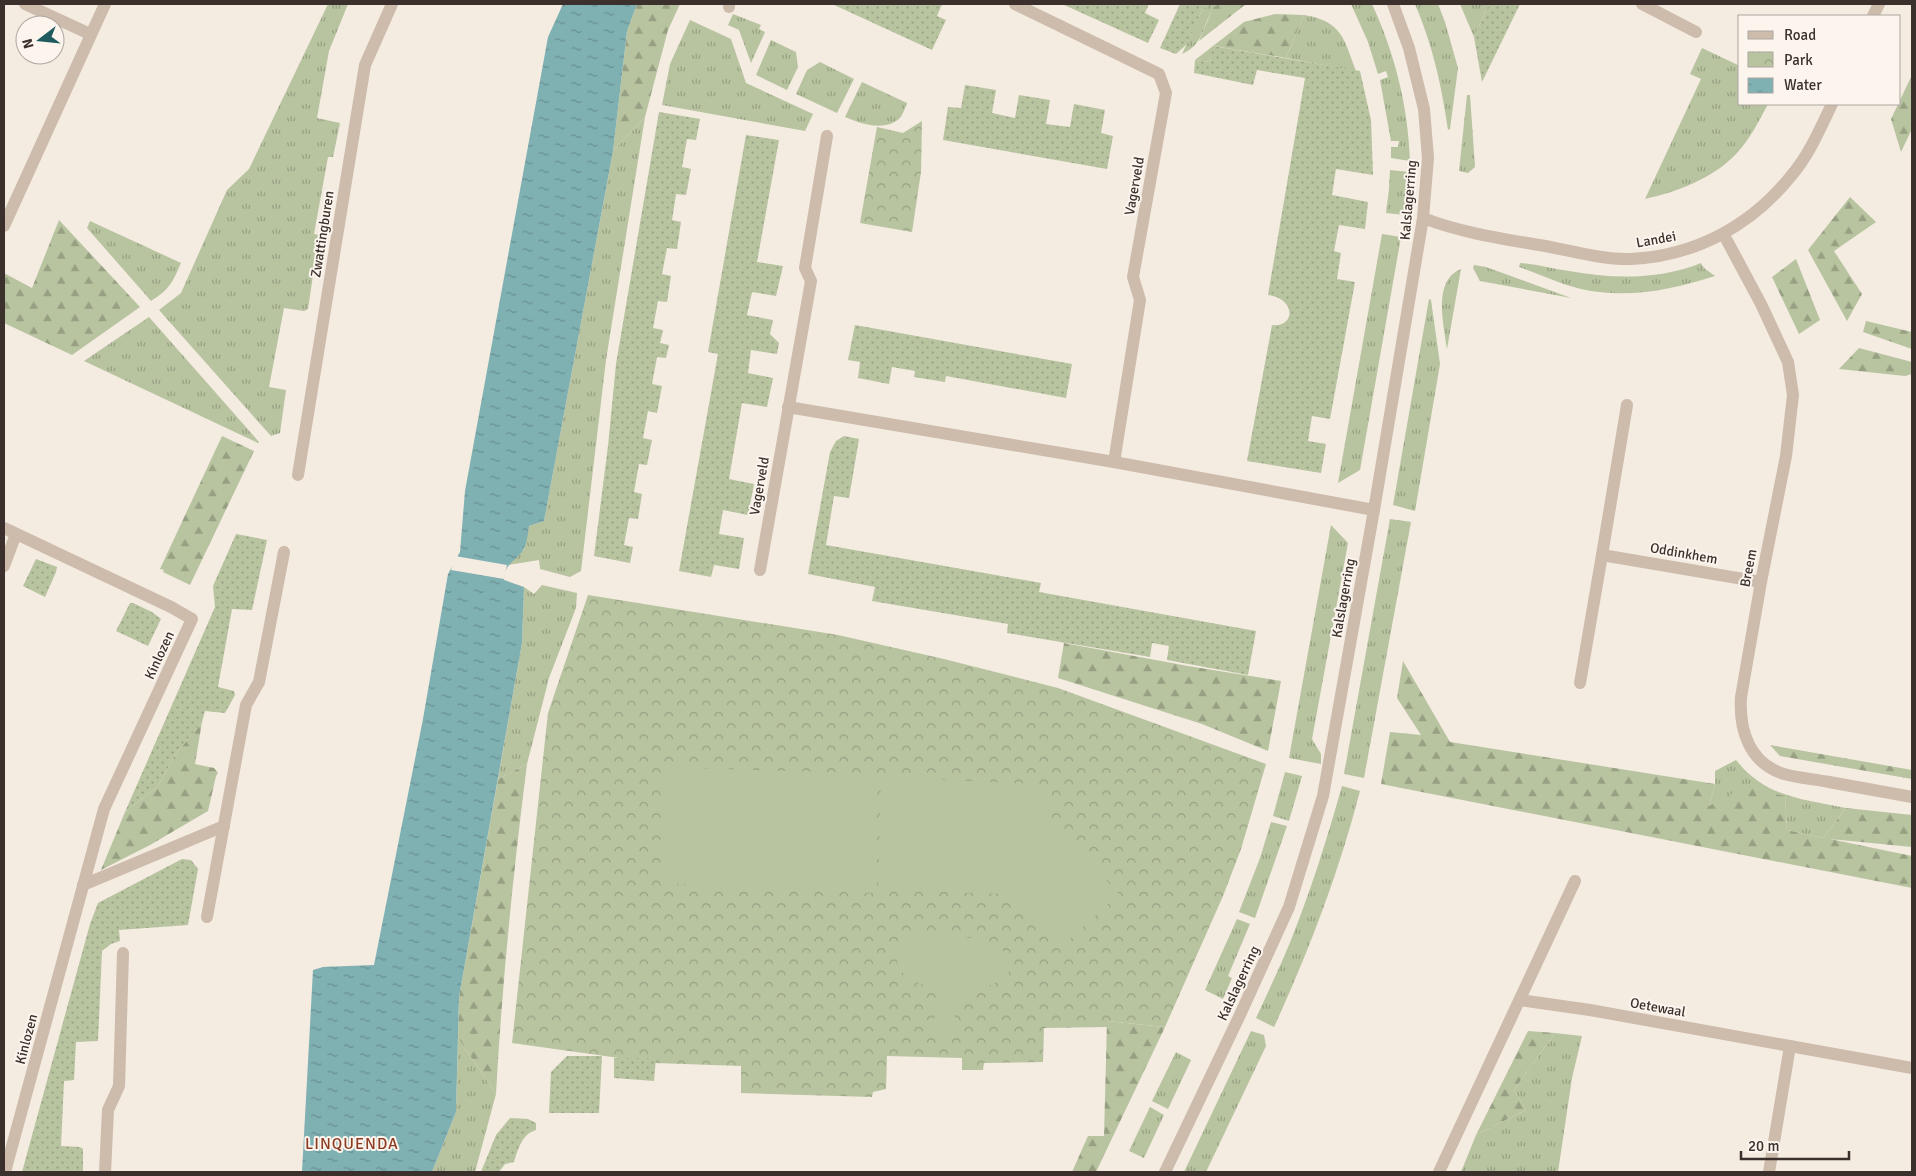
<svg xmlns="http://www.w3.org/2000/svg" width="1916" height="1176" viewBox="0 0 1916 1176" font-family="Signika,sans-serif">
  <style>
    .grass { fill: url(#grass-tufts) }
    .forest { fill: url(#forest-firs) }
    .park { fill: url(#park-crowns) }
    .garden { fill: url(#garden-dots) }
    .pitch { fill: #b8c4a0 }
    .water { fill: url(#water-ripples) }
    .pier { fill: #f4ebe1 }
    .lines { fill: none; stroke-linecap: round; stroke-linejoin: round }
    .minor { stroke: #cdbbac; stroke-width: 12 }
    .labels { text-anchor: middle; stroke-width: 4; stroke-linejoin: round; paint-order: stroke }
    .street-label { font-size: 14px; fill: #3b302b; stroke: #fbf5ee }
    .quarter-label { font-size: 16px; letter-spacing: 1px; fill: #8c3b22; stroke: #fbf5ee }
  </style>
  <defs>
    <pattern id="grass-tufts" width="24" height="20" patternUnits="userSpaceOnUse" patternTransform="scale(1.25)"><rect width="24" height="20" fill="#b8c4a0"/><path d="M3 7l-1-3M5 7V3M7 7l1-3M15 17l-1-3M17 17v-4M19 17l1-3" fill="none" stroke="#97a083"/></pattern>
    <pattern id="forest-firs" width="22" height="20" patternUnits="userSpaceOnUse" patternTransform="scale(1.25)"><rect width="22" height="20" fill="#b8c4a0"/><path d="M5 1l3.5 6h-7zM16 11l3.5 6h-7z" fill="#97a083"/></pattern>
    <pattern id="park-crowns" width="20" height="18" patternUnits="userSpaceOnUse" patternTransform="scale(1.25)"><rect width="20" height="18" fill="#b8c4a0"/><path d="M2 6a3 3 0 1 1 6 0M12 15a3 3 0 1 1 6 0" fill="none" stroke="#97a083"/></pattern>
    <pattern id="garden-dots" width="8" height="8" patternUnits="userSpaceOnUse" patternTransform="scale(1.25)"><rect width="8" height="8" fill="#b8c4a0"/><path d="M2 2h.1M6 6h.1" fill="none" stroke="#97a083" stroke-width="1.8" stroke-linecap="round"/></pattern>
    <pattern id="water-ripples" width="26" height="14" patternUnits="userSpaceOnUse" patternTransform="scale(1.25)"><rect width="26" height="14" fill="#7fb0b2"/><path d="M2 4q2-2 4 0t4 0M15 11q2-2 4 0t4 0" fill="none" stroke="#699091"/></pattern>
  </defs>
  <rect width="100%" height="100%" fill="#f4ebe1"/>
  <g class="grass">
    <polygon points="328,4 348,4 329,51 317,118 340,123 333,157 328,157 314,234 319,235 308,309 304,311 284,308 269,387 286,390 280,433 271,436 159,310 181,293 227,190 249,169"/>
    <path d="M1208 4H1219C1201 18 1208 43 1182 54L1203 8H1206Z"/>
    <path d="M1351 4H1372C1395 54 1408 106 1410 161L1391 158V147H1398L1399 141H1391L1380 80 1388 77 1386 71 1378 74 1368 42Z"/>
    <path d="M1415 4H1438L1445 22 1458 68 1450 129 1448 130C1441 83 1433 47 1415 4Z"/>
    <polygon points="1460,4 1489,4 1474,37"/>
    <polygon points="733,14 761,25 759,29 765,32 751,63 739,30 728,25"/>
    <path d="M1304 15C1342 21 1344 39 1356 71L1286 58Z"/>
    <polygon points="690,20 731,39 746,83 813,114 805,131 662,105 670,64"/>
    <polygon points="771,40 796,52 798,67 787,90 756,75"/>
    <path d="M1702 48 1740 66V104H1768C1759 121 1750 139 1737 153 1714 178 1677 192 1645 199L1701 79 1690 74Z"/>
    <polygon points="820,62 854,79 837,113 796,94 807,70"/>
    <path d="M862 82 907 103C905 108 903 114 900 118 885 132 861 124 845 117Z"/>
    <polygon points="1467,95 1470,95 1475,167 1468,173 1459,171"/>
    <polygon points="645,117 606,360 581,571 570,577 540,569 539,560 508,565 524,549 529,526 544,521 613,151"/>
    <polygon points="1390,170 1409,172 1405,215 1386,213 1389,189"/>
    <path d="M90 221 181 263C172 283 170 289 151 301L87 228Z"/>
    <polygon points="1382,234 1401,237 1360,470 1338,483"/>
    <path d="M1520 263C1536 264 1553 269 1569 271 1613 279 1659 280 1701 263L1704 268 1715 276C1672 290 1627 299 1581 289 1560 284 1540 274 1519 267Z"/>
    <polygon points="1474,265 1486,267 1571,298 1480,281 1473,268"/>
    <path d="M1461 269 1447 349C1444 324 1432 281 1461 269Z"/>
    <polygon points="1429,299 1431,300 1440,364 1415,511 1393,505"/>
    <polygon points="149,317 259,442 258,443 84,361"/>
    <polygon points="1390,519 1411,522 1364,778 1344,774"/>
    <polygon points="1331,525 1348,543 1312,739 1321,754 1321,764 1289,758"/>
    <polygon points="542,585 577,593 576,608 549,678 527,764 498,779 522,643 524,587 534,594"/>
    <path d="M1736 760C1765 797 1802 799 1846 808L1823 838 1787 830 1785 796 1709 806 1715 784V771Z"/>
    <polygon points="1285,772 1302,776 1289,821 1273,816"/>
    <path d="M1342 786 1360 791C1339 872 1309 951 1274 1027L1256 1018C1268 992 1280 967 1291 940 1311 890 1327 839 1342 786Z"/>
    <polygon points="1271,822 1287,826 1255,918 1239,912 1260,858"/>
    <polygon points="1237,919 1250,924 1228,976 1232,978 1223,999 1205,990"/>
    <polygon points="1251,1031 1264,1035 1266,1046 1206,1172 1184,1172"/>
    <polygon points="1555,1033 1582,1036 1572,1078 1558,1172 1461,1172 1476,1135 1526,1110 1514,1090"/>
    <polygon points="458,1038 496,1094 475,1172 432,1172 456,1112"/>
    <polygon points="1176,1052 1191,1060 1168,1109 1152,1101"/>
    <polygon points="1150,1107 1164,1115 1144,1158 1129,1151"/>
  </g>
  <g class="forest">
    <polygon points="637,4 680,4 668,30 645,117 613,151 627,31"/>
    <polygon points="1219,4 1246,4 1199,41 1213,8"/>
    <polygon points="1275,14 1304,15 1286,58 1214,46 1210,62 1195,60 1244,22"/>
    <polygon points="1912,75 1912,129 1901,152 1891,119"/>
    <polygon points="1850,197 1876,222 1834,251 1862,294 1847,321 1808,250"/>
    <polygon points="59,220 140,307 72,355 4,323 4,273 32,288"/>
    <polygon points="1796,259 1820,320 1799,334 1772,277"/>
    <polygon points="1866,321 1912,332 1912,349 1863,332"/>
    <polygon points="1859,348 1912,362 1912,374 1905,376 1839,369"/>
    <polygon points="222,436 254,451 190,585 163,572 164,570 160,569"/>
    <polygon points="1064,643 1188,666 1281,681 1268,751 1202,724 1058,678"/>
    <polygon points="1403,661 1450,742 1715,784 1709,806 1744,787 1785,796 1787,830 1823,838 1846,808 1912,815 1912,847 1830,839 1912,856 1912,888 1381,784 1390,732 1421,735 1397,698"/>
    <polygon points="202,722 195,764 214,768 218,773 216,776 208,811 150,845 101,870 125,812 158,786 175,755"/>
    <polygon points="1770,745 1912,770 1912,779 1780,756"/>
    <path d="M527 764C513 874 502 984 496 1094L458 1038 459 997 498 779Z"/>
    <polygon points="1107,1021 1165,1027 1096,1172 1072,1172 1088,1136 1104,1136"/>
    <polygon points="1528,1031 1555,1033 1514,1090 1526,1110 1476,1135"/>
  </g>
  <g class="park">
    <polygon points="922,121 921,172 912,232 860,223 877,127 903,133"/>
    <polygon points="588,595 838,635 944,659 1058,688 1266,764 1241,849 1223,896 1165,1027 1107,1021 1107,1027 1044,1028 1043,1062 984,1063 983,1070 962,1070 962,1058 887,1056 886,1089 873,1092 872,1097 741,1093 741,1066 655,1063 512,1043 548,713"/>
  </g>
  <g class="garden">
    <polygon points="832,4 942,4 937,16 946,20 932,50"/>
    <polygon points="1062,4 1149,4 1145,13 1159,20 1148,43"/>
    <polygon points="1180,4 1208,4 1206,8 1203,8 1187,44 1176,54 1160,48"/>
    <polygon points="1489,4 1520,4 1482,82 1474,37"/>
    <path d="M1213 46 1360 71 1371 120 1373 175 1336 169 1332 195 1368 202 1365 229 1339 225 1334 251 1341 253 1337 279 1355 282 1330 419 1312 416 1308 441 1326 444 1321 473 1247 461 1272 325C1295 328 1297 299 1268 295L1305 78 1257 70 1253 85 1194 73 1195 60 1210 62Z"/>
    <polygon points="965,85 996,90 992,113 1015,118 1019,95 1050,100 1046,124 1070,127 1074,104 1105,110 1101,133 1113,136 1107,169 943,140 948,107 961,108"/>
    <polygon points="659,112 700,119 696,140 687,139 682,167 691,169 686,195 676,194 672,220 681,222 677,249 667,248 662,274 671,276 667,302 658,301 653,328 663,330 660,343 669,345 666,358 657,357 652,384 662,386 657,413 648,411 643,438 652,440 647,465 639,464 634,492 642,494 638,519 629,518 624,545 633,547 630,563 594,556 608,446 616,364"/>
    <polygon points="746,135 779,140 757,262 783,266 776,296 752,292 747,315 773,320 770,334 779,343 777,354 751,350 748,373 773,378 767,407 742,403 729,479 754,484 748,515 723,510 719,534 744,538 739,569 714,565 711,577 679,571 718,354 708,352"/>
    <polygon points="855,325 1072,364 1066,398 946,376 945,382 914,377 915,371 892,367 889,384 858,378 860,362 848,360"/>
    <polygon points="844,436 859,439 849,498 834,496 826,545 1041,583 1039,592 1256,631 1248,675 1167,660 1169,646 1152,643 1150,657 1007,633 1008,624 872,601 875,587 808,574 830,452 836,441"/>
    <polygon points="236,534 267,540 252,610 232,609 218,687 234,691 235,695 225,713 205,711 202,722 175,755 158,786 125,812 215,607 213,586"/>
    <polygon points="36,559 57,567 56,572 45,597 23,586"/>
    <polygon points="130,603 133,603 152,612 161,619 148,646 116,631"/>
    <polygon points="182,859 191,860 198,869 188,925 119,930 120,941 111,944 102,951 98,1041 76,1042 74,1080 64,1081 61,1146 80,1147 83,1149 83,1172 22,1172 90,924 98,903"/>
    <polygon points="567,1056 602,1056 599,1113 549,1113 551,1072"/>
    <polygon points="614,1058 656,1058 654,1081 614,1078"/>
    <path d="M510 1118 528 1119 536 1123V1130C522 1134 518 1149 514 1162L505 1164 499 1172H481L496 1135Z"/>
  </g>
  <g class="pitch">
    <polygon points="662,767 878,774 875,893 660,883"/>
    <polygon points="881,777 1050,785 1048,818 1119,894 1059,949 1008,894 878,890"/>
    <path d="M917 934C935 935 980 936 995 944 1005 949 1008 961 1010 971 994 991 967 985 956 1012 954 1019 953 1028 952 1035L927 1034C931 1025 938 1013 939 1004 940 985 920 986 908 978 902 974 900 968 897 962 898 947 903 940 917 934Z"/>
  </g>
  <path class="water" d="M563 4H637L627 31 613 151 544 521 529 526C528 533 527 544 523 550 516 561 504 564 504 580L524 587 522 643 459 997 456 1112 432 1172H302L313 970 323 967 374 965 423 719 448 574 460 552 465 491 548 37Z"/>
  <polygon class="pier" points="455,556 507,565 504,579 451,570"/>
  <g class="lines">
    <g class="minor">
      <polyline points="25,4 90,34"/>
      <polyline points="729,4 729,7"/>
      <polyline points="1015,4 1159,74 1166,93 1133,277 1140,300 1114,462"/>
      <polyline points="1642,4 1696,32"/>
      <polyline points="1873,16 1879,4"/>
      <path d="M1423 218C1462 233 1504 239 1545 246 1573 251 1603 260 1631 259 1695 256 1751 226 1791 176 1809 155 1820 129 1832 104"/>
      <polyline points="4,226 105,4"/>
      <path d="M1724 235 1761 304 1788 362 1793 395 1786 456 1761 582 1741 697C1739 730 1749 763 1784 774 1798 778 1814 779 1829 782 1857 787 1885 792 1912 797"/>
      <polyline points="1627,405 1602,555 1761,582"/>
      <polyline points="788,407 1114,462 1374,510"/>
      <polyline points="298,475 365,65 392,4"/>
      <polyline points="4,528 171,607 192,619 104,809 5,1172"/>
      <polyline points="4,566 16,534"/>
      <polyline points="760,570 811,281 805,268 827,136"/>
      <polyline points="1580,683 1602,555"/>
      <polyline points="83,885 224,826"/>
      <polyline points="207,917 246,705 259,682 284,552"/>
      <polyline points="1520,1000 1590,1010 1912,1068"/>
      <polyline points="105,1172 108,1110 119,1086 123,953"/>
      <polyline points="1165,1172 1239,1017 1289,907 1323,796 1374,510 1423,218 1428,158 1424,109 1409,48 1393,4"/>
      <polyline points="1439,1172 1575,881"/>
      <polyline points="1769,1172 1790,1046"/>
    </g>
  </g>
  <g class="labels">
    <g class="street-label">
      <text transform="translate(1134 186) rotate(-80)" y="5">Vagerveld</text>
      <text transform="translate(1408 200) rotate(-85)" y="5">Kalslagerring</text>
      <text transform="translate(322 234) rotate(-81)" y="5">Zwattingburen</text>
      <text transform="translate(1656 239) rotate(-10)" y="5">Landei</text>
      <text transform="translate(759 486) rotate(-80)" y="5">Vagerveld</text>
      <text transform="translate(1684 553) rotate(10)" y="5">Oddinkhem</text>
      <text transform="translate(1748 568) rotate(-79)" y="5">Breem</text>
      <text transform="translate(1343 598) rotate(-80)" y="5">Kalslagerring</text>
      <text transform="translate(159 655) rotate(-65)" y="5">Kinlozen</text>
      <text transform="translate(1238 983) rotate(-65)" y="5">Kalslagerring</text>
      <text transform="translate(1658 1007) rotate(10)" y="5">Oetewaal</text>
      <text transform="translate(26 1039) rotate(-75)" y="5">Kinlozen</text>
    </g>
    <g class="quarter-label">
      <text x="352" y="1149">LINQUENDA</text>
    </g>
  </g>
  <rect width="1916" height="1176" fill="none" stroke="#3b302b" stroke-width="10"/>
  <rect x="1738" y="15" width="162" height="90" fill="#fbf5ee" stroke="#aea6a0"/>
  <rect x="1748" y="31" width="25" height="8" fill="#cdbbac" stroke="#aea6a0"/>
  <text x="1784" y="40" font-size="15" fill="#3b302b">Road</text>
  <rect x="1748" y="52" width="25" height="15" fill="url(#park-crowns)" stroke="#aea6a0"/>
  <text x="1784" y="65" font-size="15" fill="#3b302b">Park</text>
  <rect x="1748" y="78" width="25" height="15" fill="url(#water-ripples)" stroke="#aea6a0"/>
  <text x="1784" y="90" font-size="15" fill="#3b302b">Water</text>
  <g transform="translate(40 40) rotate(254)"><circle r="24" fill="#fbf5ee" stroke="#aea6a0"/>
  <path d="M0-4L9 19L0 12L-9 19Z" fill="#1f5a5e"/>
  <text y="-8" font-size="14" font-weight="bold" text-anchor="middle" fill="#3b302b">N</text>
  </g>
  <path d="M1741 1151v8h108v-8" fill="none" stroke="#3b302b" stroke-width="2.5"/>
  <text x="1748" y="1151" font-size="15" fill="#3b302b" stroke="#fbf5ee" stroke-width="4" paint-order="stroke">20 m</text>
</svg>
